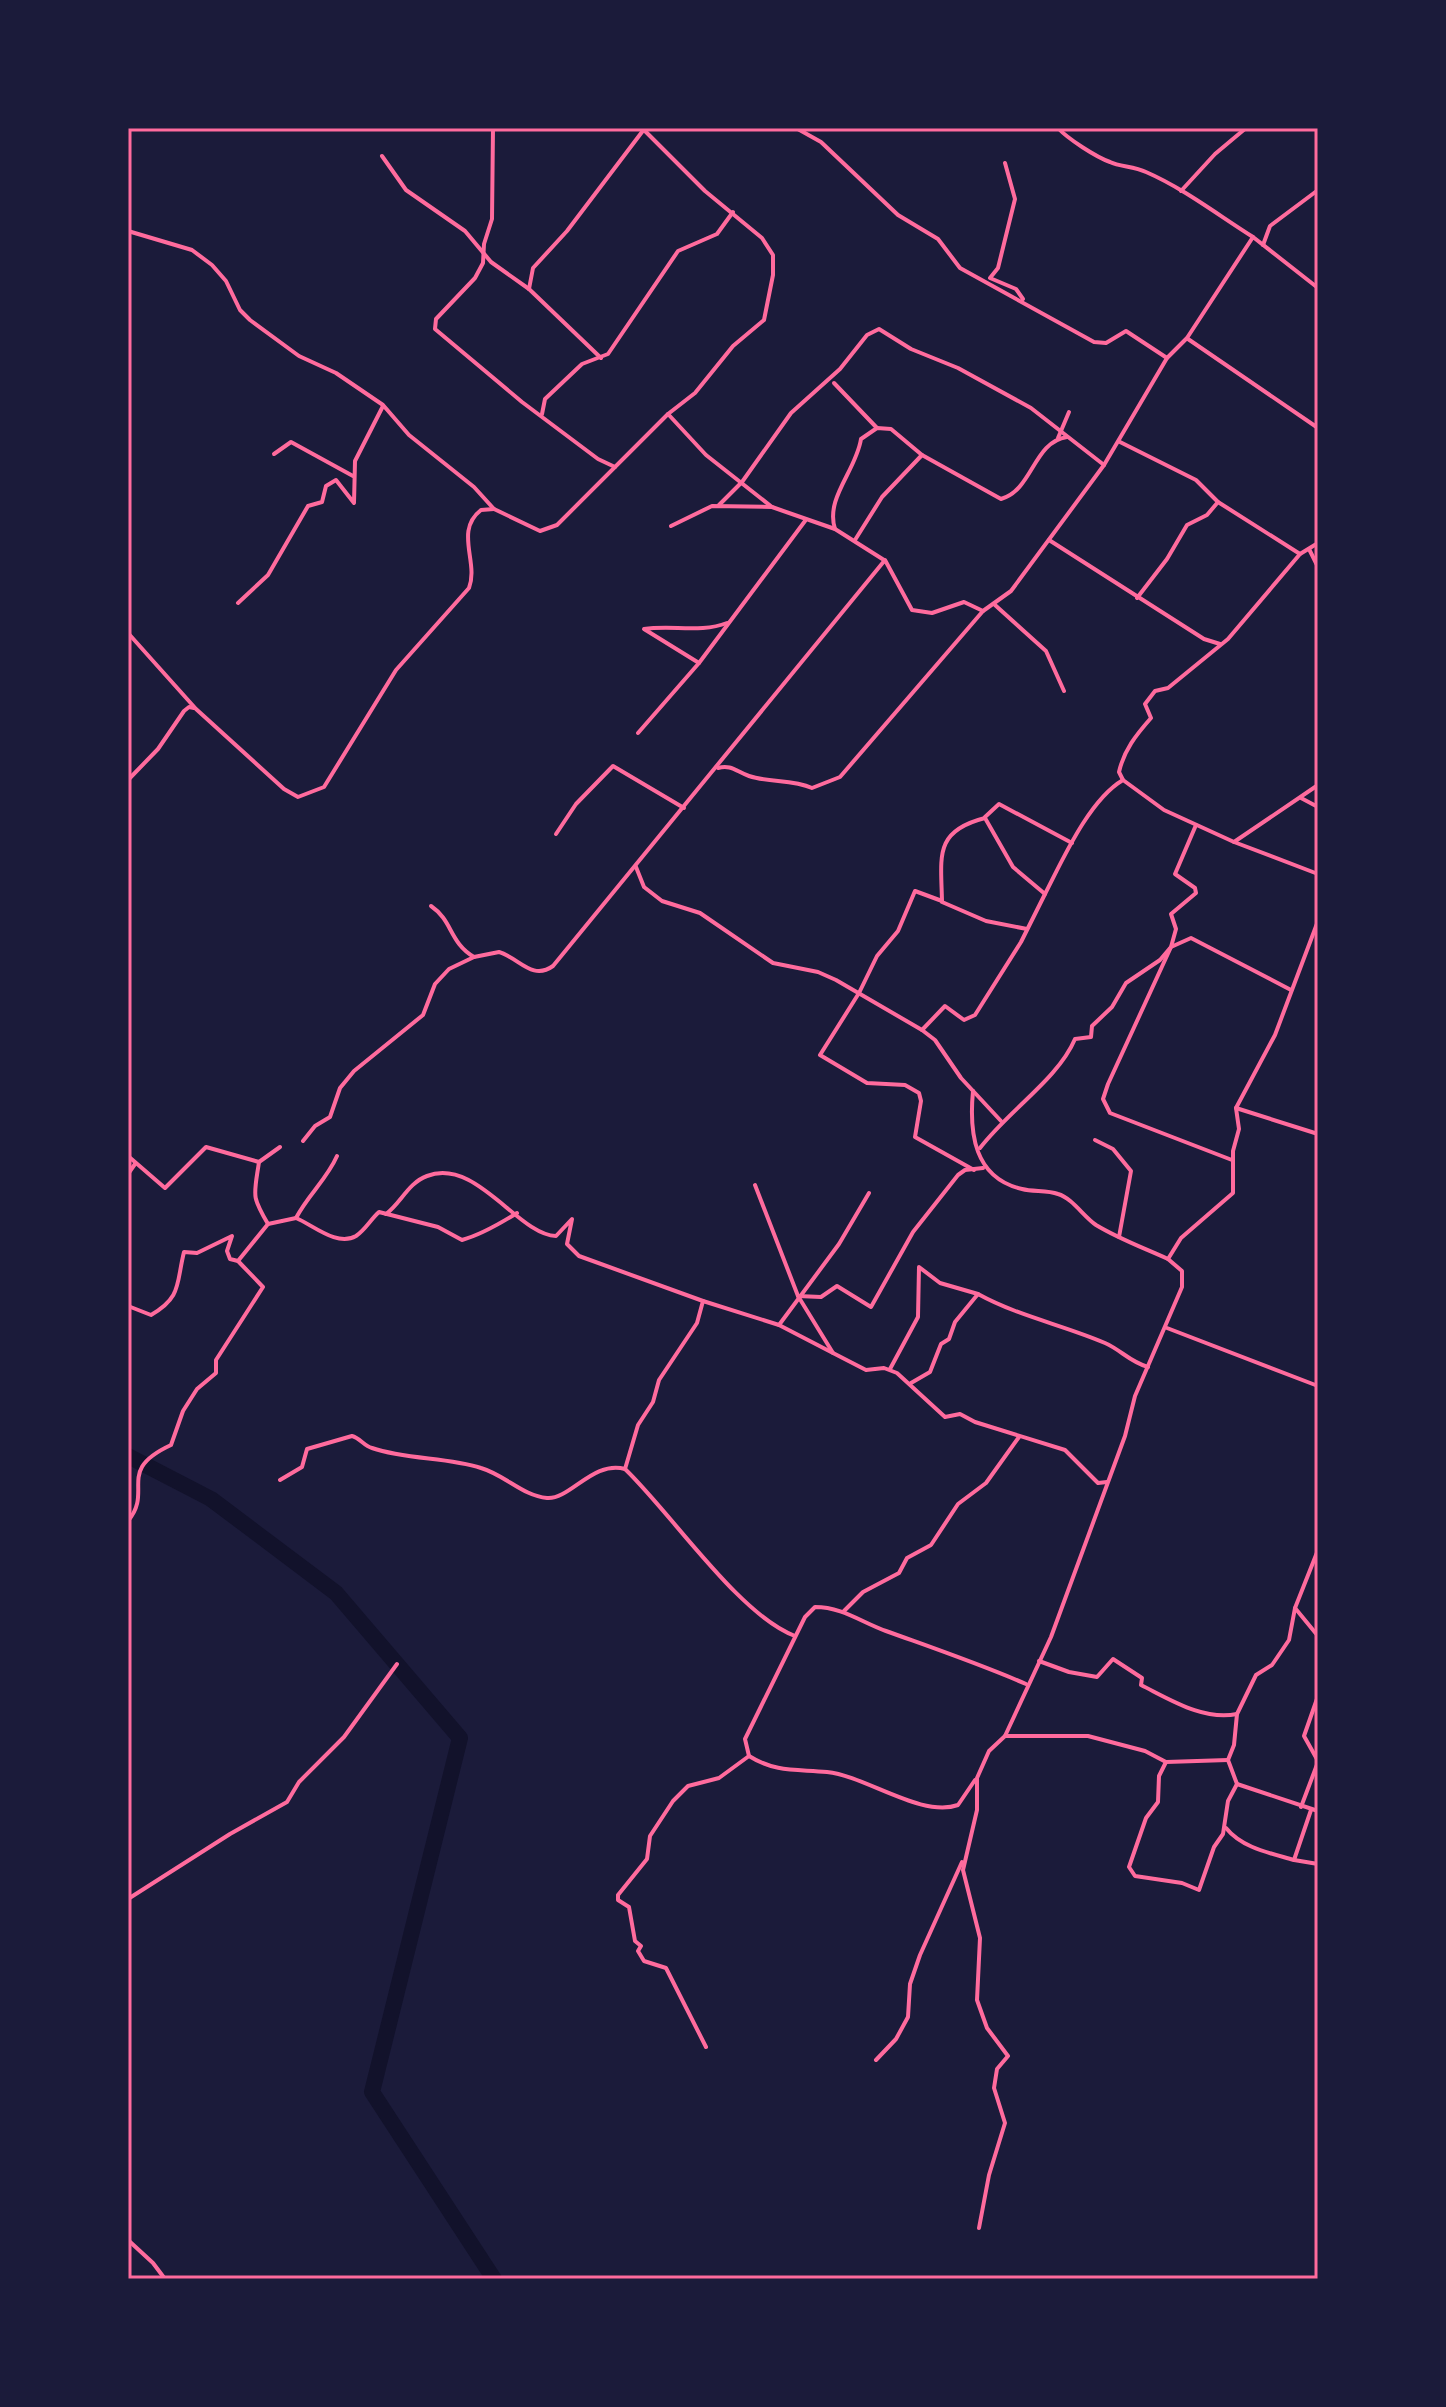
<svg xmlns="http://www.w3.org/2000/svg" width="1446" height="2407" viewBox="0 0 1446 2407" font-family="Overpass,sans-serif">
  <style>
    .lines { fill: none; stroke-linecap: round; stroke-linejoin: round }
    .river { stroke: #12122b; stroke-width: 16 }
    .minor { stroke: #ff6b9d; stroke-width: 4 }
    .neatline { fill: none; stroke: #ff6b9d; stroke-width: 3 }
  </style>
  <rect width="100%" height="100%" fill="#1b1b3a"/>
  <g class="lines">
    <polyline class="river" points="128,1456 211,1499 336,1593 460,1738 372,2092 494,2279"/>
    <g class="minor">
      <polyline points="493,128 492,219 484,244 483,263 475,278 436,319 435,329 522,402 598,459 615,467"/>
      <polyline points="796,128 821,142 898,215 938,239 960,268 1094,342 1106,343 1126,331 1167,358"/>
      <path d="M1058 128C1068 139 1096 157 1110 162 1120 167 1134 166 1146 172 1183 188 1218 215 1253 237"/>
      <polyline points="644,130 705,191 762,238 773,255 773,275 764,320 733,346 695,393 668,414"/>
      <polyline points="382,156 406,190 465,231 491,262 529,289 601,358"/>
      <polyline points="1005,163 1015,199 998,268 990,278 1016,289 1023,299"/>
      <polyline points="1181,191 1215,154 1246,128"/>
      <polyline points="128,231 192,250 212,265 226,281 240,310 250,320 299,356 336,373 383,405 409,435 474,487 494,509 540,531 557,525 668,414 706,455 772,507 835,529 884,560"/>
      <polyline points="1263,245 1270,226 1318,190"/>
      <polyline points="529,289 533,268 567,231 645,128"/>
      <polyline points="1188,339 1318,428"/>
      <polyline points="834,383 877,428"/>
      <polyline points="542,414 545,399 582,364 608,354 678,251 717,234 733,212"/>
      <polyline points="1058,438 1069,412"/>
      <polyline points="1120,442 1196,480 1218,502 1300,554"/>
      <polyline points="274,454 291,442 353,476"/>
      <polyline points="719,505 742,482 791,413 840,369 867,335 879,329 911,349 958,368 1031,408 1104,465"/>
      <polyline points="671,526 712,506 772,507"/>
      <path d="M835 529C825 498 856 471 861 439L877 428 891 429 922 455 1001 499C1033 490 1033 442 1067 437"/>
      <polyline points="855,540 882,497 922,455"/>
      <polyline points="1049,540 1204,639 1220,644"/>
      <polyline points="1309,549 1318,567"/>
      <polyline points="1137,598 1167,559 1187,525 1207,515 1218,502"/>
      <polyline points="238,603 268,575 308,506 322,502 326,486 336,480 354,503 355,461 383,406"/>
      <polyline points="995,605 1046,651 1064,691"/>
      <path d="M128 633 196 709 284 789 298 797 324 787 396 670 469 588C479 562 454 531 481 510L494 509"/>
      <path d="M699 663 644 629C672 625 701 633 727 623"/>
      <polyline points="638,733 699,663 805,521"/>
      <path d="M718 768C731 764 737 772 749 776 770 783 792 779 812 788L840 777 983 611"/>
      <polyline points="128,780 158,749 184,711 189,707 194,708"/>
      <path d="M1123 780 1119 772C1124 750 1136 735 1151 718L1145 704 1155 691 1168 688 1228 639 1300 554 1318 543"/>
      <polyline points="1301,798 1318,807"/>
      <polyline points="985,817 999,804 1072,843"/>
      <polyline points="556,834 576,804 613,766 684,808"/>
      <polyline points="1234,842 1318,874"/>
      <polyline points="636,867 644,887 662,901 700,913 773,963 818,972 836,980 922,1030 935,1040 961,1078 1001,1121"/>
      <polyline points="942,902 986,921 1027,929"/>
      <path d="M431 906C453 921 449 942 474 957"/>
      <polyline points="922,1030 945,1006 964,1020 975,1015 1021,942 1045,894"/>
      <path d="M973 1091C969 1133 974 1178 1022 1189 1033 1192 1047 1190 1058 1194 1072 1198 1084 1217 1096 1225 1119 1239 1144 1248 1168 1259L1182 1271V1287L1135 1396 1125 1436 1051 1637 1005 1736 989 1751 977 1778V1810L963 1870 980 1938 977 2000 987 2028 1008 2056 997 2069 994 2088 1005 2123 989 2175 979 2228"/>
      <polyline points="1236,1108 1318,1134"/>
      <polyline points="1095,1140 1113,1149 1131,1171 1119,1237"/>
      <path d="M303 1141 315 1126 330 1117 340 1088 354 1071 423 1015 435 984 449 969 474 957 499 952C519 958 532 981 553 966L885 560 912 610 932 613 964 602 983 611 1011 591 1104 465 1167 358 1187 338 1253 237 1318 288"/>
      <path d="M980 1148C1009 1110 1058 1079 1075 1039L1091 1037 1092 1026 1112 1007 1126 983 1160 960 1171 947 1176 929 1171 914 1196 893 1195 888 1175 874 1196 825"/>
      <polyline points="128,1156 165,1188 206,1147 259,1162"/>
      <polyline points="1232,1160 1110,1113 1103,1099 1108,1084 1171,947 1191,938 1291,990"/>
      <path d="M974 1170 915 1137 921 1101 919 1093 905 1085 867 1083 820 1055 859 993 877 956 898 931 915 891 942 901C941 856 934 831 985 818L1013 867 1045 894C1063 859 1089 800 1123 780L1164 810 1234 842 1318 785"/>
      <polyline points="128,1174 135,1164"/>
      <polyline points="755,1185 798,1296 833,1353 866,1370 884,1368 897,1373 945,1417 960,1414 975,1422 1065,1450 1098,1483 1107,1482"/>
      <path d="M386 1214C401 1203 408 1183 427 1176 476 1157 518 1235 556 1236L572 1219 567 1244 579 1256 703 1301"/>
      <path d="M296 1218C313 1225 337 1247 356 1236 365 1230 371 1219 379 1212L438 1227 462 1240C480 1235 501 1223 517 1213"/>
      <path d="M268 1224C251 1195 254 1196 259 1162L280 1147"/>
      <polyline points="1168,1259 1181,1238 1233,1193 1233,1151 1239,1129 1236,1108 1275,1035 1318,921"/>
      <path d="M238 1261 268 1224 296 1218C308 1195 327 1179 337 1156"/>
      <polyline points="798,1296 821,1297 837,1286 871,1307 913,1232 958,1175 965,1170 983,1168"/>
      <path d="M128 1306 151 1315C182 1297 176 1284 184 1252L197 1253 232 1236 227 1251 230 1259 238 1261 263 1287 216 1360V1373L197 1389 183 1411 171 1445C115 1471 154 1490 128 1521"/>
      <polyline points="779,1325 839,1244 869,1193"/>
      <polyline points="1167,1328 1318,1386"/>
      <polyline points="890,1369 918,1317 919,1267 940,1283 978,1294"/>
      <path d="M911 1383 930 1372 941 1344 949 1339 955 1322 978 1294C1018 1316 1063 1325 1105 1343 1121 1350 1130 1362 1148 1367"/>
      <path d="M625 1469C672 1514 739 1615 795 1636"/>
      <path d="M280 1480 302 1467 307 1449 352 1436C360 1438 364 1446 372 1448 407 1460 447 1457 481 1468 505 1475 523 1496 547 1498 570 1500 593 1460 625 1469L638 1425 653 1402 659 1380 697 1323 703 1301 779 1325 833 1353"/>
      <polyline points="1295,1608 1318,1636"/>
      <polyline points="844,1611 863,1592 899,1573 907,1558 931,1545 958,1504 986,1483 1019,1437"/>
      <path d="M1039 1661 1069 1672 1097 1677 1113 1659 1142 1678 1141 1685C1171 1700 1204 1721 1237 1714"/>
      <polyline points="1318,1696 1304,1736 1318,1761"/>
      <polyline points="1005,1736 1088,1736 1145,1751 1166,1762 1228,1760"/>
      <polyline points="1166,1762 1159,1776 1158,1802 1146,1818 1129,1867 1135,1876 1182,1883 1199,1890 1214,1847 1223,1834 1228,1801 1237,1784 1228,1760 1234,1745 1237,1714 1256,1675 1272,1665 1289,1640 1295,1608 1318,1550"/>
      <path d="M975 1780 958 1805C921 1818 866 1776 827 1772 798 1769 776 1773 749 1756L745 1739 805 1617 815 1607C842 1607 861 1622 886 1631 933 1648 980 1664 1026 1684"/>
      <polyline points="1237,1784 1318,1811"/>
      <polyline points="1301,1807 1318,1762"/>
      <polyline points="1311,1810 1294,1860 1318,1864"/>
      <path d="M1226 1828C1242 1848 1270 1853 1294 1860"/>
      <polyline points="128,1899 230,1834 287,1802 299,1782 344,1737 397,1664"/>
      <polyline points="706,2047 666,1968 644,1961 638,1951 641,1946 635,1941 629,1907 618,1900 618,1895 647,1859 650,1836 673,1801 688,1786 719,1778 749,1756"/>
      <polyline points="876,2060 896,2039 908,2017 910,1984 920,1955 962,1862"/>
      <polyline points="128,2240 153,2263 165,2279"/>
    </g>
  </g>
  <rect width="1446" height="2407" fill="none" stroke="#1b1b3a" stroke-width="260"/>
  <rect x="130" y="130" width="1186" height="2147" class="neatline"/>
</svg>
